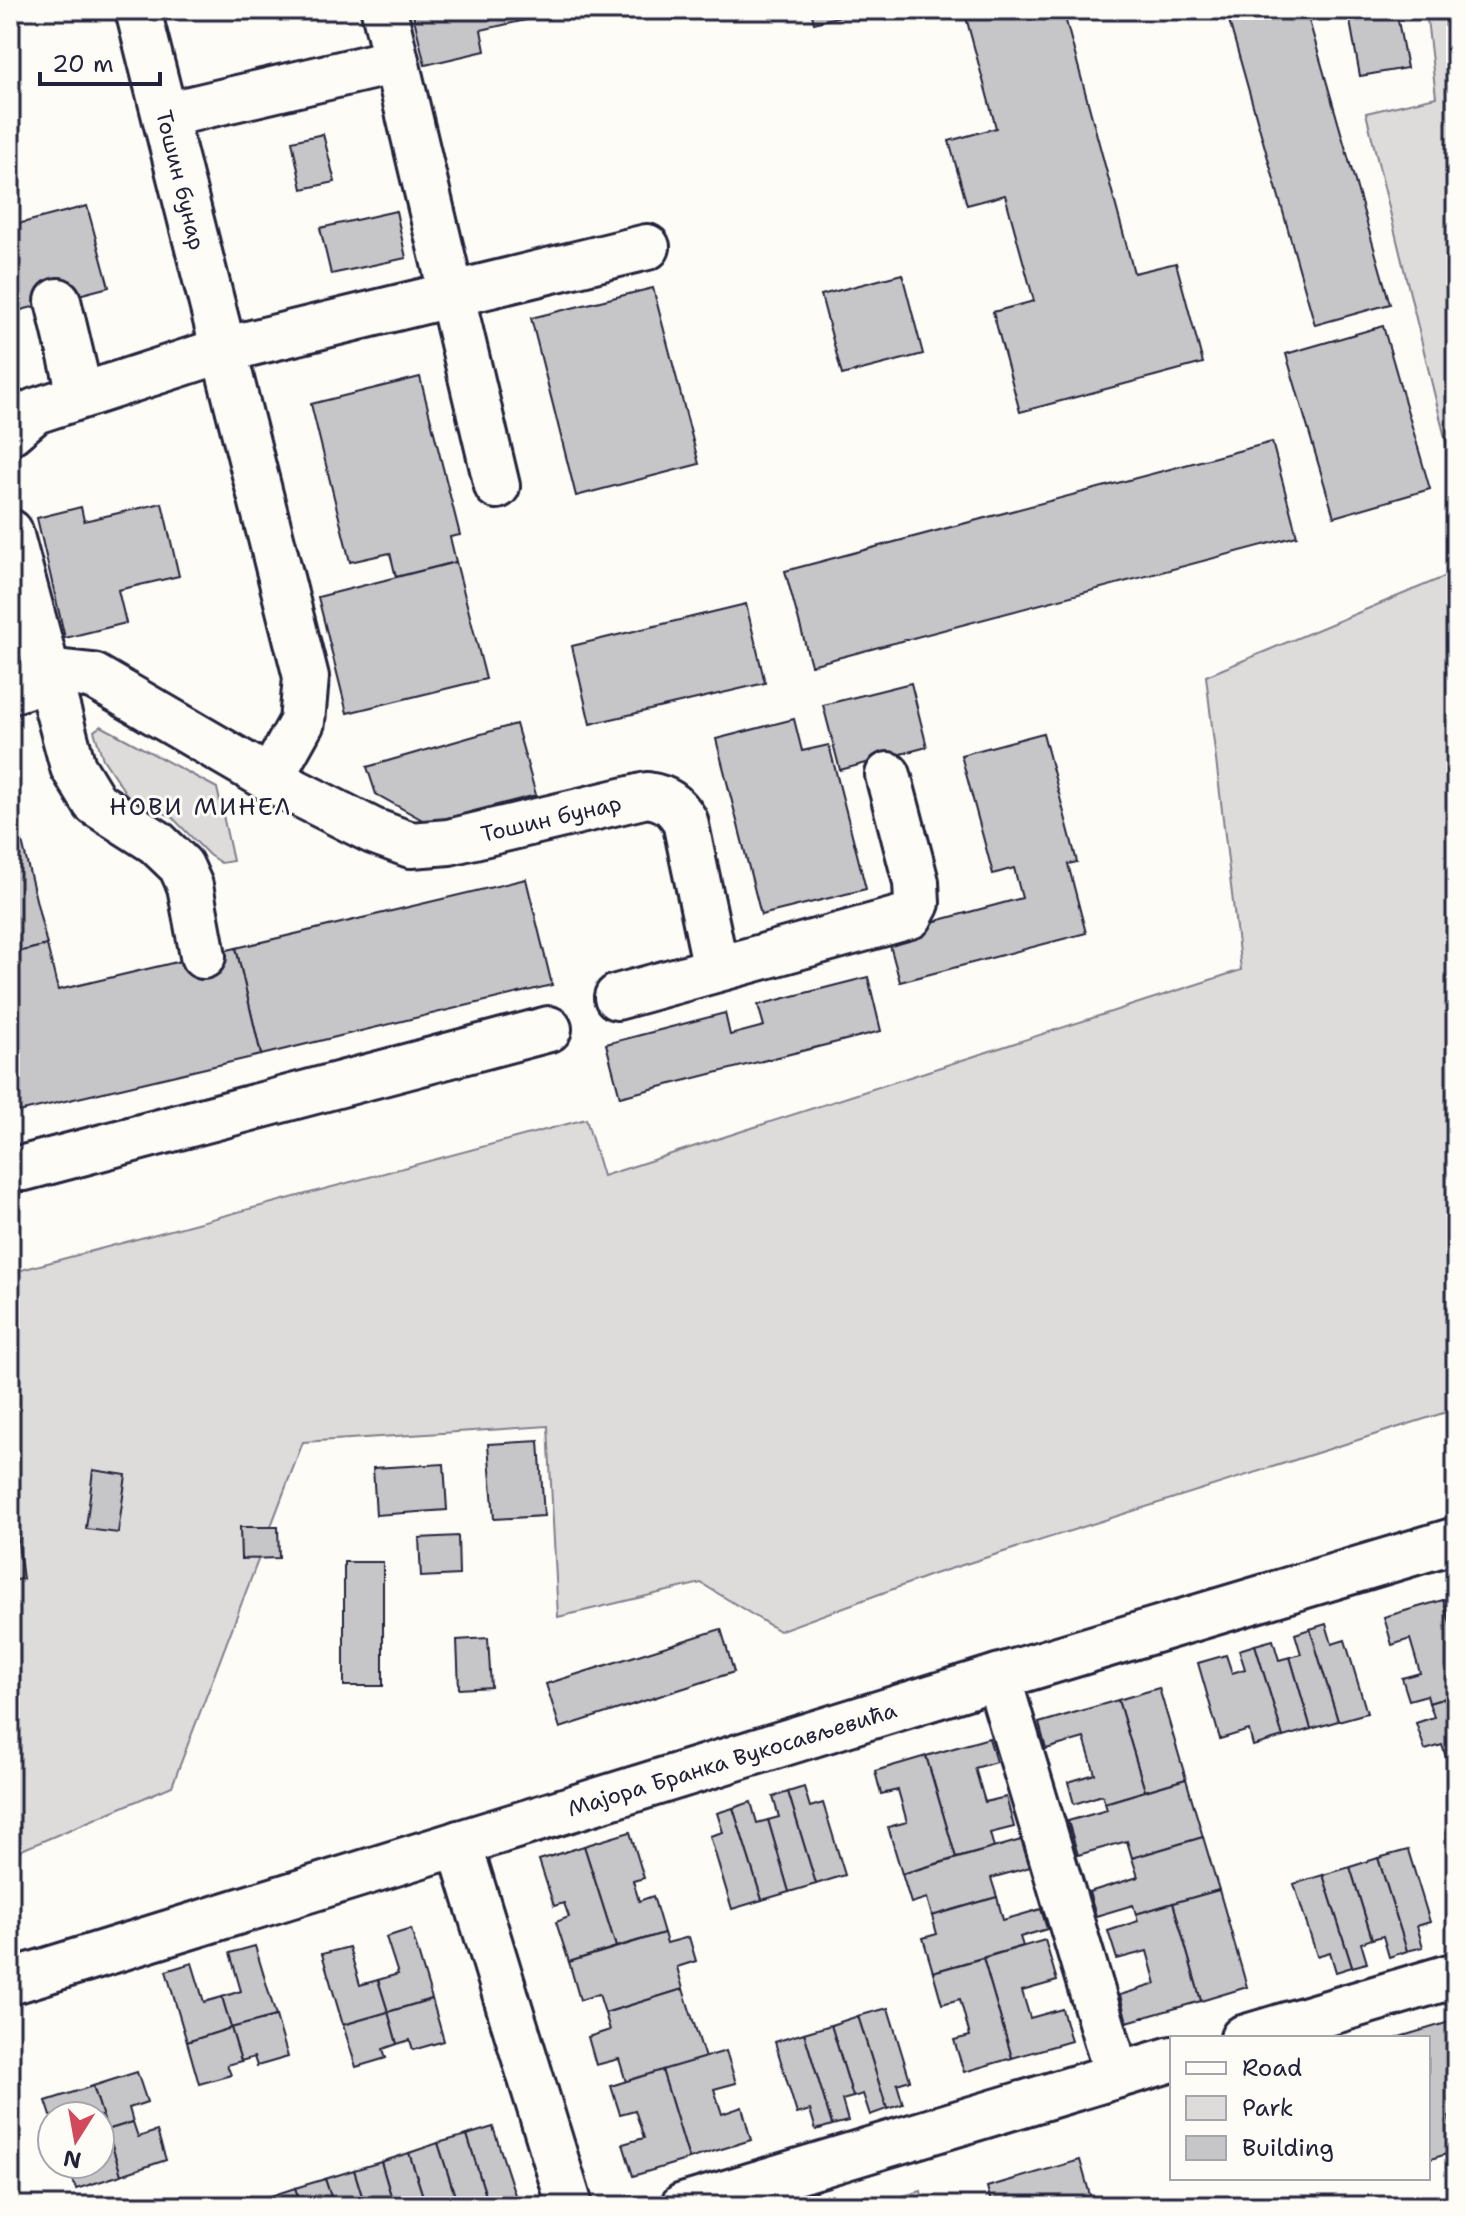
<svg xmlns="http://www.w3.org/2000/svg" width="1466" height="2216" viewBox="0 0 1466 2216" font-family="'Shantell Sans',sans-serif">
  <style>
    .green { fill: #dddcdb; stroke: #807f8b; stroke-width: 2 }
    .building { fill: #c6c6c8; stroke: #22223b; stroke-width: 2 }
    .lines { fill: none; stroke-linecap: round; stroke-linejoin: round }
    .minor-casing { stroke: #22223b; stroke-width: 50 }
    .minor { stroke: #fdfcf7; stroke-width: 44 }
    .labels { text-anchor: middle; stroke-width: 6; stroke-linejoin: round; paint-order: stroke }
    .street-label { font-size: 22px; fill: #22223b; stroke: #fdfcf7 }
    .neighbourhood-label { font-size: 24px; letter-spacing: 2px; fill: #22223b; stroke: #fdfcf7 }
  </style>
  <rect width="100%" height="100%" fill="#fdfcf7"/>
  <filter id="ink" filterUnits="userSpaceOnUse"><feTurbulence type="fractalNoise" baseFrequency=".0125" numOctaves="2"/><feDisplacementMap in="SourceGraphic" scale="16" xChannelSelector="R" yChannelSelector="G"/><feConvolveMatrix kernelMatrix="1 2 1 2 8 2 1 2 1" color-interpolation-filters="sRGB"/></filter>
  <g filter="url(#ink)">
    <g class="green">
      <polygon points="1426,10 1456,10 1456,483 1366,113 1436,97"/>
      <polygon points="1456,572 1456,1409 934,1574 779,1631 701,1583 558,1617 548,1426 303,1442 172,1786 10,1855 10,1273 586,1119 603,1176 1241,970 1206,676"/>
      <polygon points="101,726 217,788 233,861 221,863 209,855 171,816 129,798 103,759 94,731"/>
      <polygon points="921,2191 925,2206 867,2206"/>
    </g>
    <g class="building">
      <polygon points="412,10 547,10 548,15 481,30 485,51 425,65"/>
      <polygon points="811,10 863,10 814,23"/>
      <polygon points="964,10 1063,10 1134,273 1176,263 1203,363 1020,412 993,312 1034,301 1005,195 967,205 949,141 996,128"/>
      <polygon points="1226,10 1306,10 1390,304 1315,325"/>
      <polygon points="1348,10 1396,10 1407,68 1360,76"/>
      <polygon points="323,134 335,182 302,189 292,141"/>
      <polygon points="87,206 109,287 10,313 10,226"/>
      <polygon points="396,211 406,258 331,274 320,228"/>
      <polygon points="902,274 923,354 842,375 821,295"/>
      <polygon points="653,288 699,464 576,496 531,318"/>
      <polygon points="1383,326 1430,489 1334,517 1286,354"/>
      <polygon points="420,377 460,535 450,537 456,562 396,577 390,553 350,562 311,404"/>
      <polygon points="1272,442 1297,536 811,665 785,571"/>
      <polygon points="162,503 179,576 118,590 126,623 65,638 37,518 81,507 84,521"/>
      <polygon points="456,562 486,679 347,713 318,597"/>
      <polygon points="746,604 765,683 590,724 572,646"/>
      <polygon points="911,683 927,747 840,770 823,705"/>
      <polygon points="794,719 802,751 829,745 866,889 761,915 716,739"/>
      <polygon points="516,724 536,795 428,823 376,794 367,767"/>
      <polygon points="1043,733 1077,862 1068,864 1086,933 900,982 887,934 1022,898 1014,868 993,874 961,755"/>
      <polygon points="10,792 47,945 10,954"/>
      <polygon points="526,879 552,985 261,1055 236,948"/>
      <polygon points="47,945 58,990 236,948 261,1055 10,1114 10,954"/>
      <polygon points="868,977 881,1031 620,1097 606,1044 725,1013 730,1035 764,1026 758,1005"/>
      <polygon points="539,1441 544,1516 494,1519 488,1444"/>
      <polygon points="444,1464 447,1510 376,1515 373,1468"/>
      <polygon points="93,1470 126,1475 118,1533 86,1529"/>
      <polygon points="10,1512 14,1512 23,1579 10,1581"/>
      <polygon points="240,1527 278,1527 279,1558 241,1559"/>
      <polygon points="458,1536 459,1575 421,1577 419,1538"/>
      <rect x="344" y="1562" width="39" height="124"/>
      <polygon points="1456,1596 1456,1643 1443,1600"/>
      <polygon points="1443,1600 1456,1643 1456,1695 1429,1703 1427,1695 1409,1700 1402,1678 1420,1673 1410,1639 1392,1645 1384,1617"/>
      <polygon points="1326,1624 1332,1644 1345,1640 1367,1713 1338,1721 1310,1629"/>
      <polygon points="721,1629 734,1672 560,1728 546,1684"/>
      <polygon points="1310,1629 1338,1721 1311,1729 1290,1657 1301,1654 1295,1634"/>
      <polygon points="488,1638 491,1687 459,1689 457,1640"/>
      <polygon points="1273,1640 1279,1660 1290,1657 1311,1729 1283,1737 1255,1645"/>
      <polygon points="1255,1645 1283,1737 1253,1746 1249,1730 1220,1739 1198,1663 1226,1655 1232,1673 1245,1669 1239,1650"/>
      <polygon points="1159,1688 1186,1779 1145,1791 1118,1700"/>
      <polygon points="1456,1695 1456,1758 1447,1760 1442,1745 1425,1750 1416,1723 1434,1717 1429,1703"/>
      <polygon points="1118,1700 1145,1791 1105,1803 1102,1795 1074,1804 1068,1782 1095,1774 1084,1738 1046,1749 1039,1723"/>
      <polygon points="989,1738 996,1762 975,1768 985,1802 1006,1797 1014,1827 990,1833 994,1848 956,1858 926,1756"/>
      <polygon points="926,1756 956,1858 902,1874 888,1827 907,1822 898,1790 881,1794 875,1771"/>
      <polygon points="1456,1758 1456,1790 1447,1760"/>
      <polygon points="1186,1779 1203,1837 1132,1858 1127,1841 1078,1855 1068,1821 1107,1810 1105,1803"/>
      <polygon points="804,1787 810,1807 823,1803 845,1875 816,1884 788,1792"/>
      <polygon points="788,1792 816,1884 789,1892 768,1820 779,1817 773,1797"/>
      <polygon points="751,1802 757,1823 768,1820 789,1892 762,1900 733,1808"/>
      <polygon points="733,1808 762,1900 732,1909 710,1836 723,1832 717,1813"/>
      <polygon points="630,1832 644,1878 633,1881 639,1901 653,1896 664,1933 616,1947 584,1846"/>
      <polygon points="1203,1837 1219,1890 1136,1914 1133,1905 1096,1916 1089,1892 1138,1877 1132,1858"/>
      <polygon points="1021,1840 1030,1867 991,1878 997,1897 932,1916 927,1898 911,1903 902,1874"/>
      <polygon points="584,1846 616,1947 569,1962 556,1922 569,1917 564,1903 554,1906 539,1860"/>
      <polygon points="1408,1850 1430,1922 1417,1926 1423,1947 1407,1951 1378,1858"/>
      <polygon points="1378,1858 1407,1951 1389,1957 1383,1936 1372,1939 1350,1867"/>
      <polygon points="1350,1867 1372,1939 1361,1943 1367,1963 1352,1967 1323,1875"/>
      <polygon points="1323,1875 1352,1967 1336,1972 1330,1952 1317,1956 1294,1884"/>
      <polygon points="1219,1890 1247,1987 1201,2001 1173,1903"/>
      <polygon points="997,1897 1003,1920 1041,1909 1047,1929 1020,1937 1023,1946 933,1972 923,1938 937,1934 932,1916"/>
      <polygon points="1173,1903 1201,2001 1127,2022 1120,1995 1156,1984 1147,1951 1117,1959 1108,1931 1138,1921 1136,1914"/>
      <polygon points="411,1929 432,1999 388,2012 378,1980 398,1974 386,1937"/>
      <polygon points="664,1933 667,1943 689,1937 696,1961 677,1967 683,1989 605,2013 599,1994 580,2000 569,1962"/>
      <polygon points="1045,1940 1057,1981 1022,1991 1030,2018 1062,2009 1071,2041 1012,2058 983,1958"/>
      <polygon points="255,1946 276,2016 231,2028 222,1997 241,1991 230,1953"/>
      <polygon points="349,1947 360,1985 378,1980 388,2012 343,2025 322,1954"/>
      <polygon points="983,1958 1012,2058 964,2072 954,2040 970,2036 960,1999 942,2004 933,1972"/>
      <polygon points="192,1963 204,2002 222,1997 231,2028 187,2042 166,1971"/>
      <polygon points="683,1989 705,2058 626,2082 619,2059 596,2065 588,2037 610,2030 605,2013"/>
      <polygon points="432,1999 444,2041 413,2050 410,2040 397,2044 388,2012"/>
      <polygon points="888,2008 910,2080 897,2084 903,2104 887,2109 858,2016"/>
      <polygon points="388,2012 397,2044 383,2049 386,2058 356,2067 343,2025"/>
      <polygon points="276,2016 288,2057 257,2066 254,2057 241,2061 231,2028"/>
      <polygon points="858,2016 887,2109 870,2115 863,2094 853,2097 831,2025"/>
      <polygon points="1456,2020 1456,2115 1449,2117 1456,2151 1428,2160 1428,2038 1396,2038"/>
      <polygon points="831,2025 853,2097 842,2100 848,2121 832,2125 804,2033"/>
      <polygon points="231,2028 241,2061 227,2065 231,2075 199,2084 187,2042"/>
      <polygon points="804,2033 832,2125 816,2130 810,2110 797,2114 775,2042"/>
      <polygon points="10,2051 21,2083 10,2087"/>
      <polygon points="726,2051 736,2083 714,2089 722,2114 742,2107 751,2140 689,2159 662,2070"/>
      <polygon points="662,2070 689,2159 633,2176 623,2144 644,2138 635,2110 620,2114 611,2086"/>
      <polygon points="137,2072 147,2102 129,2108 133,2122 107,2130 93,2086"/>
      <polygon points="93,2086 107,2130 100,2133 100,2116 52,2116 52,2119 46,2101"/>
      <polygon points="133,2122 138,2137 157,2131 166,2160 121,2175 107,2130"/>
      <polygon points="493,2127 516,2198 505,2202 506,2206 489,2206 467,2135"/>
      <polygon points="107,2130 121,2175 76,2189 68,2164 100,2164 100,2133"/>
      <polygon points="467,2135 489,2206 458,2206 438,2143"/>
      <polygon points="438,2143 458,2206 426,2206 409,2153"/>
      <polygon points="409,2153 426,2206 394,2206 381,2162"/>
      <polygon points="1080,2160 1093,2206 992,2206 987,2187"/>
      <polygon points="381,2162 394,2206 365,2206 354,2170"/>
      <polygon points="354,2170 365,2206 334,2206 325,2179"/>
      <polygon points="325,2179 334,2206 301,2206 295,2188"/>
      <polygon points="295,2188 301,2206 271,2206 268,2197"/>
      <polygon points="268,2197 271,2206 241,2206 241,2205"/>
    </g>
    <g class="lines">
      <defs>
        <g id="minor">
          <polyline points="138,10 306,677 302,722 270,779"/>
          <polyline points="384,10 497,486"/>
          <polyline points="165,115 396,61"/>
          <polyline points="58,301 80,394"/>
          <polyline points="10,432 35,411 223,350 647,247"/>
          <polyline points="10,532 73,767 95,803 156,842 181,866 190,886 203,956"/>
          <path d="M10 691 65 673 93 676 270 779 373 831 411 845 449 842 647 795C666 798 675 804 685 821L716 969"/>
          <polyline points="617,997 910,916 917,903 916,882 888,775"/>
          <polyline points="10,1168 24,1168 549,1029"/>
          <polyline points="998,1677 1117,2075"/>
          <polyline points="459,1843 570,2206"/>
          <polyline points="10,1982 998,1677 1456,1540"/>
          <polyline points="1243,2038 1456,1975"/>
          <polyline points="683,2206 1172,2059"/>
        </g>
      </defs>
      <use href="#minor" class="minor-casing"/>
      <use href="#minor" class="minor"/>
    </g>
  </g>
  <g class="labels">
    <g class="street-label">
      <text transform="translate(181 180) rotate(76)" y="8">Тошин бунар</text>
      <text transform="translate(551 818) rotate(-13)" y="8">Тошин бунар</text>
      <text transform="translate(732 1759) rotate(-17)" y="8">Мајора Бранка Вукосављевића</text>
    </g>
    <g class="neighbourhood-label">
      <text x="201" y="815">НОВИ МИНЕЛ</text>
    </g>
  </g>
  <rect width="1466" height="2216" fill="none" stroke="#fdfcf7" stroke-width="40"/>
  <rect x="20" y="20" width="1426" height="2176" fill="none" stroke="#22223b" stroke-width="3" filter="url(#ink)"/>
  <rect x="1170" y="2036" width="260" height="144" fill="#fdfcf7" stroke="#a5a5ac" stroke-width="2"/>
  <rect x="1186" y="2062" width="40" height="12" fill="#fdfcf7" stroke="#a5a5ac" stroke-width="2"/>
  <text x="1242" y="2076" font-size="24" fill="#22223b">Road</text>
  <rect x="1186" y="2096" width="40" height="24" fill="#dddcdb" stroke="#a5a5ac" stroke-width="2"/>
  <text x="1242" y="2116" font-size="24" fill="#22223b">Park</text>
  <rect x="1186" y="2136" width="40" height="24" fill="#c6c6c8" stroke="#a5a5ac" stroke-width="2"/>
  <text x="1242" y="2156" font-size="24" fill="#22223b">Building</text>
  <g transform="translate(76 2140) rotate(191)"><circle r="38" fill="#fdfcf7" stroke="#a5a5ac" stroke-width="2"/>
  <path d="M0-6L14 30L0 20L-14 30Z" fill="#d1495b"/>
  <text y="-12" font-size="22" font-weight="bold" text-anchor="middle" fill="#22223b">N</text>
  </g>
  <path d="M40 72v12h120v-12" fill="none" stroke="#22223b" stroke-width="4"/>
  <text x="52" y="72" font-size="24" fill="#22223b" stroke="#fdfcf7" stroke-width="6" paint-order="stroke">20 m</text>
</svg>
